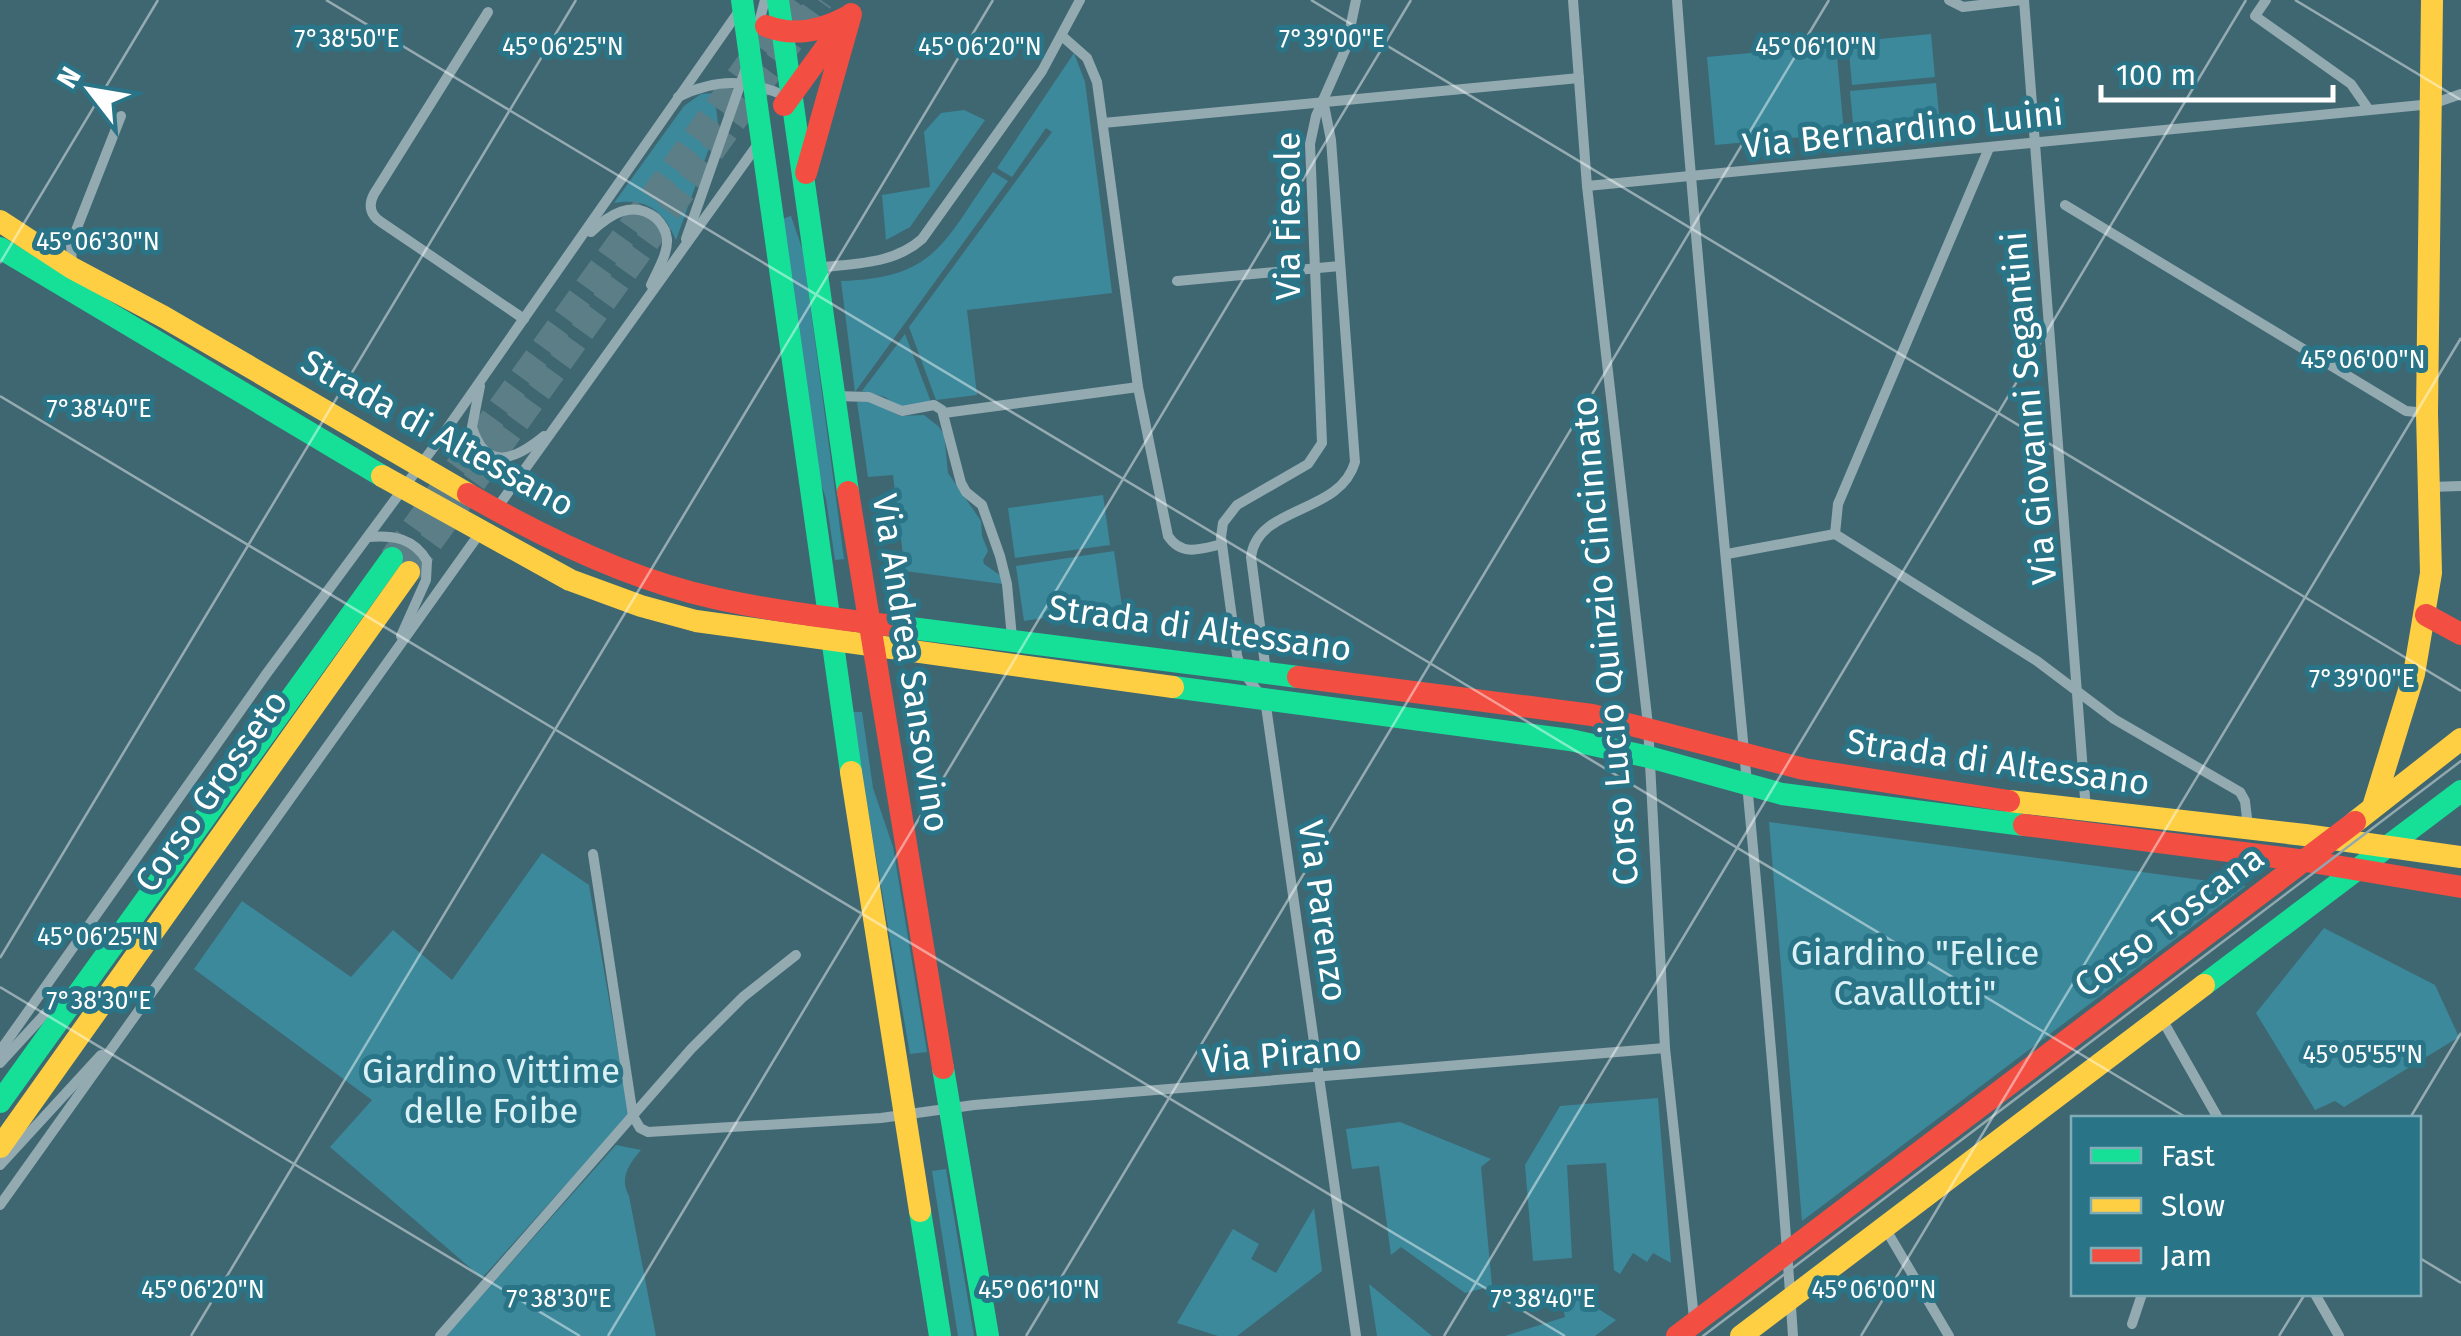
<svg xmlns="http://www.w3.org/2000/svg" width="2461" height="1336" viewBox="0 0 2461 1336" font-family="'Fira Sans',sans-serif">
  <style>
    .green { fill: #3c899c }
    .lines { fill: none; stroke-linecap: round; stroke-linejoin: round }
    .secondary-tunnel { stroke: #5c7e87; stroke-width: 25; stroke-dasharray: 25 12; stroke-linecap: butt }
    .street { stroke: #93aab1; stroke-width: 10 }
    .fast { stroke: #16e098; stroke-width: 22 }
    .slow { stroke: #ffcf43; stroke-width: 22 }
    .jam { stroke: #f24e42; stroke-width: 22 }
    .tram { stroke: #91a8af; stroke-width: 2.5 }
    .ticks { fill: none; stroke: #fff; stroke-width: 2.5; stroke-opacity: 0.45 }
    .labels { text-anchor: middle; stroke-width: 10; stroke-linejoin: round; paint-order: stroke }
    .street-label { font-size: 35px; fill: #fff; stroke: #2a7487 }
    .park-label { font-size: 35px; fill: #daf1f6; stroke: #2a7487 }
    .ticks-label { font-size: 25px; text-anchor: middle; fill: #fff; stroke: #2a7487; stroke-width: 10; stroke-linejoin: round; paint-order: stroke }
  </style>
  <rect width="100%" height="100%" fill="#3f6772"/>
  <g class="green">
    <polygon points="1931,34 1935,77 1852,85 1848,42"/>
    <polygon points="1836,45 1844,133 1715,145 1707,57"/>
    <polygon points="1074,53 1085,82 1112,293 967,310 977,395 936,400 909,327 1052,132 1046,128 1012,177 997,168"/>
    <polygon points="1936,83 1940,125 1854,133 1850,91"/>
    <path d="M714 93 718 123 676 240C664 211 647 197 614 203L684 106 701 94Z"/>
    <polygon points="964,110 985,120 910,227 886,240 882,195 930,187 924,132 941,113"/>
    <path d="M993 172 1008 181 855 392 841 281C937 278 943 242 993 172Z"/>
    <polygon points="791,216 803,251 844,559 835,560 826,499 814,461 782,219"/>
    <polygon points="905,334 931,402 899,407 885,397 862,391"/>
    <polygon points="857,402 872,402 900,416 924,415 938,426 944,434 948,473 981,521 982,536 988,551 983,560 984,564 1001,576 1003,584 905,571 893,475 868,477"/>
    <polygon points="1103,495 1110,545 1015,558 1008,508"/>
    <polygon points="1114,551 1122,606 1024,621 1016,566"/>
    <polygon points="851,712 862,712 873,788 893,847 927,1052 910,1054"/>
    <polygon points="1769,822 2246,886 1802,1221"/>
    <polygon points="542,853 589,885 629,1114 482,1278 330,1147 372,1100 194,969 242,901 351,977 393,930 452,980"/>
    <polygon points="2324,928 2435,985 2459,1037 2344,1107 2335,1101 2315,1110 2256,1013"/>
    <polygon points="1658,1098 1671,1263 1653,1253 1647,1262 1633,1253 1620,1274 1614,1270 1606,1163 1567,1165 1572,1258 1533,1261 1525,1165 1560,1106"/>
    <polygon points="1400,1122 1491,1159 1481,1167 1492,1286 1465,1293 1401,1247 1391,1255 1379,1166 1352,1169 1346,1129"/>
    <path d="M616 1145 641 1150C629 1164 619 1178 629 1196L656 1336H446Z"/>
    <polygon points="946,1169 974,1336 958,1336 932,1171"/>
    <polygon points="1314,1208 1322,1271 1237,1336 1218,1336 1177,1323 1233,1229 1259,1244 1251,1259 1276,1273"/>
    <polygon points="1369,1284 1432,1336 1377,1336"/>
    <polygon points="1581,1298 1616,1320 1595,1336 1505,1336 1565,1317 1562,1303"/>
  </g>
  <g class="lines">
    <g class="secondary-tunnel">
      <polyline points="392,558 794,0"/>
      <polyline points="409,572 821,0"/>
    </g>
    <g class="street">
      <polyline points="1573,0 1587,186 1648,725 1665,1048 1694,1318"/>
      <path d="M1677 0C1710 446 1763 890 1793 1336"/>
      <polyline points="1949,0 1963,7 2022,0"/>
      <polyline points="2024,0 2086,811"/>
      <polyline points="2266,0 2255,16 2351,84 2369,110"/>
      <path d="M488 12 374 194C368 205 370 215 381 222L524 319"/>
      <polyline points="758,26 765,0"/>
      <path d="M1062 36 1087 58 1097 82 1138 387 1168 536C1182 557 1201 549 1222 544"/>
      <path d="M678 97C717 78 746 79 786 96"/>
      <polyline points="1103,123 1579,78"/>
      <polyline points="1989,148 1838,504 1835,534 2037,661 2114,719 2240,792 2245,801 2248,827"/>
      <polyline points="1587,186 2432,104 2461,94"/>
      <polyline points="2065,205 2406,411 2427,413"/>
      <path d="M591 232C609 215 632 199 656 218 662 224 666 230 667 239 668 254 657 271 651 285"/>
      <polyline points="686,239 745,71"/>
      <polyline points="72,266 71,243 121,116"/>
      <path d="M817 268C853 263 893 265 922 239L1042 71 1080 0"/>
      <polyline points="1177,281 1340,266"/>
      <path d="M480 386 472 427C486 473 516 459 544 436"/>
      <polyline points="835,396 869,397 902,411 934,405 942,410 961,483 966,492 982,505 1000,556 1007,584 1012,638"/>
      <polyline points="944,413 1138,387"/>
      <polyline points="2430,487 2461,486"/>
      <polyline points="497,508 758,144"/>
      <path d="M368 537C393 535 414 538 427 561L426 580 401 636"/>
      <polyline points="1727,554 1835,534"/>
      <path d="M1266 672 1251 557C1257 505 1340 515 1355 462L1331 140 1323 100"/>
      <polyline points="1261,696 1241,669 1237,655 1221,537 1223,523 1237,505 1308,464 1322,443 1310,144 1316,116 1346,48 1356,0"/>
      <polyline points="1265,699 1356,1336"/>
      <polyline points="593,854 633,1116 640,1128 648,1132 881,1118 974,1105 1665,1048"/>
      <polyline points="2163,1021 2218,1118"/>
      <polyline points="0,1051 267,673 439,440 739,11"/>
      <polyline points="0,1063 65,992"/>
      <polyline points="0,1165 101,1055"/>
      <polyline points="0,1205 482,530"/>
      <polyline points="1885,1228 1949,1336"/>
      <polyline points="2315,1294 2339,1336"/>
      <polyline points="2132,1324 2142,1294"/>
      <polyline points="440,1336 691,1049 743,997 796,955"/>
    </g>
    <g class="fast">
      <polyline points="742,0 851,772"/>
      <polyline points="778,0 848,492"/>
      <polyline points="0,248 382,476"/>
      <polyline points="903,627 1298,677"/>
      <polyline points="1173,687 1570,740 1649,757 1782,794 2024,825"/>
      <polyline points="2204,985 2461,791"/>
      <polyline points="943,1068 988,1336"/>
      <polyline points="0,1102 392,558"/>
      <polyline points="920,1211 940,1336"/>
    </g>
    <g class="slow">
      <polyline points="0,221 72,268 164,317 468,494"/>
      <polyline points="382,476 570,580 641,606 696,621 1173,687"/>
      <polyline points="851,772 920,1211"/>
      <polyline points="2009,801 2305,835 2461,857"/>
      <polyline points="2373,807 2414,674 2431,573 2427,413 2432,0"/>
      <polyline points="2355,822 2461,739"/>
      <polyline points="0,1147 409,572"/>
      <polyline points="1741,1336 2204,985"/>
    </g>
    <g class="jam">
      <path d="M766 26C794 37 821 31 847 17"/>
      <polyline points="784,105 840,28"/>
      <polyline points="806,173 851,14"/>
      <polyline points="848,492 943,1068"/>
      <path d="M468 494C544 538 628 579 714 598 776 612 840 619 903 627"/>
      <polyline points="2426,615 2461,634"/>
      <polyline points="1298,677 1592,715 1804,769 2009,801"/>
      <polyline points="2024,825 2306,861 2461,887"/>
      <polyline points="1677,1336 2355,822"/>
    </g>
    <polyline class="tram" points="1703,1336 2461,761"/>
  </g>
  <path class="ticks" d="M326 0 2187 1118M1311 0 2461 691M2295 0 2461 100M0 263 158 0M0 396 1565 1336M0 958 576 0M0 987 580 1336M2410 1118 2461 1033M2418 1257 2461 1283M191 1336 993 0M608 1336 1411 0M1026 1336 1829 0M1444 1336 2246 0M1861 1336 2461 338M2279 1336 2305 1294"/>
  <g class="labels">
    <g class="street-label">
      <text transform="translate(1903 129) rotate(-6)" y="12">Via Bernardino Luini</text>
      <text transform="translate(1288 216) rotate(-90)" y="12">Via Fiesole</text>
      <text transform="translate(2029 408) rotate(-95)" y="12">Via Giovanni Segantini</text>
      <text transform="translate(438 433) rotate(29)" y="12">Strada di Altessano</text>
      <text transform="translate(1200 628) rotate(8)" y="12">Strada di Altessano</text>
      <text transform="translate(1605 641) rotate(-95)" y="12">Corso Lucio Quinzio Cincinnato</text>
      <text transform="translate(911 663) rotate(81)" y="12">Via Andrea Sansovino</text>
      <text transform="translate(1998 762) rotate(8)" y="12">Strada di Altessano</text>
      <text transform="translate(211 791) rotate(-55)" y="12">Corso Grosseto</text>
      <text transform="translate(1323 911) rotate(82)" y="12">Via Parenzo</text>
      <text transform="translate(2169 921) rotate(-37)" y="12">Corso Toscana</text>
      <text transform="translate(1282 1054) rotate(-5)" y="12">Via Pirano</text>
    </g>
    <g class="park-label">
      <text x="1915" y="965">Giardino "Felice<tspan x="1915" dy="40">Cavallotti"</tspan></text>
      <text x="491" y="1083">Giardino Vittime<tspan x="491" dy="40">delle Foibe</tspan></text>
    </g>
  </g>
  <g class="ticks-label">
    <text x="347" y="47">7°38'50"E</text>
    <text x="1332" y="47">7°39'00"E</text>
    <text x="563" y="55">45°06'25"N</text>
    <text x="980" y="55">45°06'20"N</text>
    <text x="1816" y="55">45°06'10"N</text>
    <text x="98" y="250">45°06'30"N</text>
    <text x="2363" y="368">45°06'00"N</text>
    <text x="99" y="417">7°38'40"E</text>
    <text x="2362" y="687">7°39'00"E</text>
    <text x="98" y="945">45°06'25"N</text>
    <text x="99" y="1009">7°38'30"E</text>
    <text x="2363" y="1063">45°05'55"N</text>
    <text x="203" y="1298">45°06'20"N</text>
    <text x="1039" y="1298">45°06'10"N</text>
    <text x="1874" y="1298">45°06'00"N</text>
    <text x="559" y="1307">7°38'30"E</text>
    <text x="1543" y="1307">7°38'40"E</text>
  </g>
  <rect x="2071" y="1116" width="350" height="180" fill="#2a7487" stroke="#7facb7" stroke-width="2.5"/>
  <rect x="2091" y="1148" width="50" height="15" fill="#16e098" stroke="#7facb7" stroke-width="2.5"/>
  <text x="2161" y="1166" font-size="30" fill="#ffffff">Fast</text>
  <rect x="2091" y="1198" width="50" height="15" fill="#ffcf43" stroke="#7facb7" stroke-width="2.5"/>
  <text x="2161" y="1216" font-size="30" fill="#ffffff">Slow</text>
  <rect x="2091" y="1248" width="50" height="15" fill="#f24e42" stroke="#7facb7" stroke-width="2.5"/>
  <text x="2161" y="1266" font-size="30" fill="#ffffff">Jam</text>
  <g transform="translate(90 90) rotate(301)" stroke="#2a7487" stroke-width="8" paint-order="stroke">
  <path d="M0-8L18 38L0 25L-18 38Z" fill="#ffffff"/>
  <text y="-15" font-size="28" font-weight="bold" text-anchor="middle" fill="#ffffff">N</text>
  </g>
  <path d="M2101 85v15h232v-15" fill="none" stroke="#ffffff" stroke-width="5"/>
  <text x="2116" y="85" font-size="30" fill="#ffffff" stroke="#2a7487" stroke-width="8" paint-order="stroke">100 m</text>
</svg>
